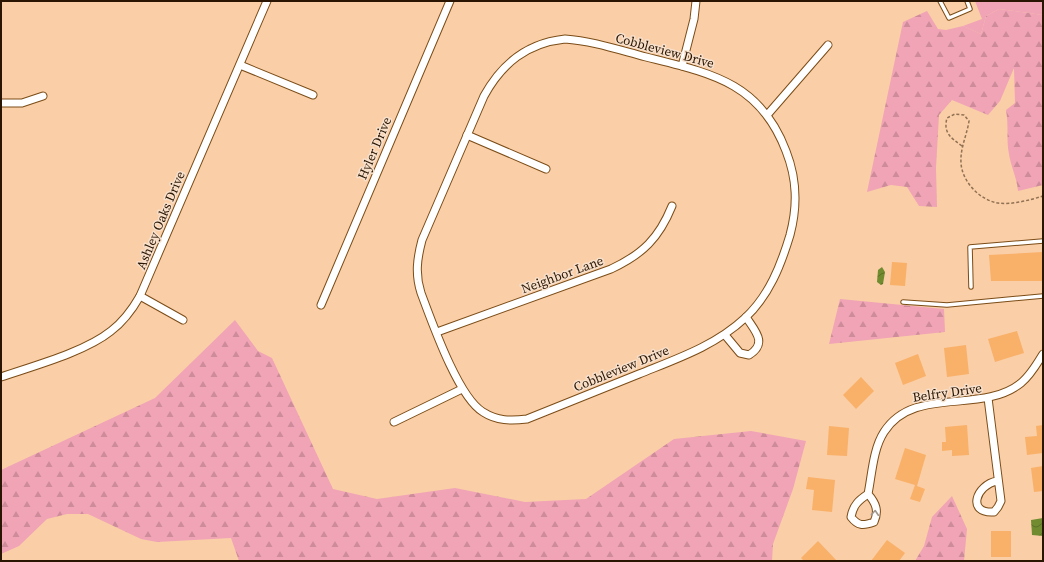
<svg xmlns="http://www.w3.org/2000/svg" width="1044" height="562" viewBox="0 0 1044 562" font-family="'Source Serif 4',serif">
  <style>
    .grass { fill: #f0a4b6 }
    .forest { fill: url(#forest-firs) }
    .water { fill: url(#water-waves) }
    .building { fill: #f9b069 }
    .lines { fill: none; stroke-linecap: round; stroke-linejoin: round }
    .lane-casing { stroke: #7b4c17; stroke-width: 5.5 }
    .street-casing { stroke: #7b4c17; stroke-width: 9 }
    .path { stroke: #907153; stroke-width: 1.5; stroke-dasharray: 3 2; stroke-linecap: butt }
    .lane { stroke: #fff; stroke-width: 3.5 }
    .street { stroke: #fff; stroke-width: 7 }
    .oneway { stroke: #9f968d }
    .labels { text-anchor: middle; stroke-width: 3; stroke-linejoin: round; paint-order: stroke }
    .street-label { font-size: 13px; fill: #291502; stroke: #f7e0cc }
  </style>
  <defs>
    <pattern id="forest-firs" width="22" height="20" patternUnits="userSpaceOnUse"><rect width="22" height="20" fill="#f0a4b6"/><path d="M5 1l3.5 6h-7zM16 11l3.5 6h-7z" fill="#ce8c9b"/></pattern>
    <pattern id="water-waves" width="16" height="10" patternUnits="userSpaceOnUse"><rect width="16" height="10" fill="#708b30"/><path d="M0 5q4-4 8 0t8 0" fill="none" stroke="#5c7027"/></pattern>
  </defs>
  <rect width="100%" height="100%" fill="#facea6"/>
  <polygon class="grass" points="975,1 1043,1 1043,15 999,9 986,16 981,34 963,26 982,19"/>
  <g class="forest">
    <path d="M999 9 1043 15V185L1018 191C1017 178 1011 167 1009 154 1006 140 1009 126 1006 110L1015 103 1014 68 1000 101 988 115 952 100 939 115 936 168 937 207 919 206 907 187 891 185 867 192 903 22 927 11 938 29 946 30 963 26 981 34 986 16Z"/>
    <polygon points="840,299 944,309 945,332 829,344"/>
    <polygon points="235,320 258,351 272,358 333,489 377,499 455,488 525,502 586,499 674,439 751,431 806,441 793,489 773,544 772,561 239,561 231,538 157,542 141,539 88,514 67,514 47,519 19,546 1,554 1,470 155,398"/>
    <polygon points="952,496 967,529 964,561 915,561 924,546 932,517"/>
  </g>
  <g class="water">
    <polygon points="882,267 885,272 883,284 881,285 877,282 878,270"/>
    <polygon points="1043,518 1043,536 1032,535 1031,520"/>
  </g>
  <g class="building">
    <polygon points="1043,252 1043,281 991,281 989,255"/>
    <polygon points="892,262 907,263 905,286 890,285"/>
    <polygon points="1017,331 1024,353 995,362 988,339"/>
    <polygon points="966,345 969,374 947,377 944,348"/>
    <polygon points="918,354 926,376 903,385 895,363"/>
    <polygon points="861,377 874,391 856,409 843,395"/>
    <polygon points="967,425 969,455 952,456 952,450 942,451 942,442 946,442 945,427"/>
    <polygon points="1043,425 1043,453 1027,455 1025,437 1037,436 1036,426"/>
    <polygon points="829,426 849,428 847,456 827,455"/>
    <polygon points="905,448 926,455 917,486 925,489 920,502 910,499 915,485 895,479"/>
    <polygon points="1043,466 1043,491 1034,492 1031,468"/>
    <polygon points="808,477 835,480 832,512 812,510 814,490 806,489"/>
    <rect x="991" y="531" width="20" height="26"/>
    <polygon points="887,540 905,553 899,561 871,561"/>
    <polygon points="818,541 837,561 804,561 801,558"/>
  </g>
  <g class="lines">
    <defs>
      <g id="lane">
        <polyline points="940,1 949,18 970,9 967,1"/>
        <polyline points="971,287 970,247 1043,241"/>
        <polyline points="903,302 947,305 1043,296"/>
      </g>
      <g id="street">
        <path d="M565 39C593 41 619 50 646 57 710 73 760 82 786 151 797 179 798 205 790 235 781 265 769 296 745 318 715 346 676 359 639 374 602 389 565 404 527 419 511 421 497 421 483 412 458 397 432 322 421 293 415 274 417 259 422 240L484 96C502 63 527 43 565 39Z"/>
        <polyline points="240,65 313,95"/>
        <polyline points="682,66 694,19 696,1"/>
        <polyline points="1,103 22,103 43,96"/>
        <polyline points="768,114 828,45"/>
        <polyline points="467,135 546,169"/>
        <polyline points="140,296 183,320"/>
        <polyline points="321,305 450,1"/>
        <path d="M437 332 611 269C643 254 659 238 672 206"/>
        <path d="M725 335 740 353 749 355C768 343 755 331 746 317"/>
        <path d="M1 377C33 366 85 352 111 331 123 322 132 310 140 296L267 1"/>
        <path d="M988 398 1001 501 998 507 994 512C966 514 976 485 997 481"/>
        <polyline points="394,422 462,389"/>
        <path d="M868 494C876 503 879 511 874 522 863 526 858 526 851 517 853 505 859 500 868 494 872 474 873 449 884 432 914 385 981 415 1021 383 1030 376 1037 364 1043 354"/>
      </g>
    </defs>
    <use href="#lane" class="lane-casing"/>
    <use href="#street" class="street-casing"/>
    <path class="path" d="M962 146C951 138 943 133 947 118L955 114 964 115 969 121C967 135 960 148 961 163 962 181 979 200 998 203 1012 205 1030 200 1043 196"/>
    <use href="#lane" class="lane"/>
    <use href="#street" class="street"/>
  </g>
  <defs><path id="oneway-chevron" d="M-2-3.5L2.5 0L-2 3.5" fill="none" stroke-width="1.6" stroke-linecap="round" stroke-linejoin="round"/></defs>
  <use class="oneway" href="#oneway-chevron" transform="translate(875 513) rotate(-86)"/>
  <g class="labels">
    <g class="street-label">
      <text transform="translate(665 50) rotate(15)" y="5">Cobbleview Drive</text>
      <text transform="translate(374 148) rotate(-67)" y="5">Hyler Drive</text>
      <text transform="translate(160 220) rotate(-67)" y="5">Ashley Oaks Drive</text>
      <text transform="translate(562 274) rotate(-20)" y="5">Neighbor Lane</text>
      <text transform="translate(621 368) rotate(-22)" y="5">Cobbleview Drive</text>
      <text transform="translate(947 392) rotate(-8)" y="5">Belfry Drive</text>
    </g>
  </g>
  <rect width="1044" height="562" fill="none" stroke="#291502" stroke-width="4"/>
</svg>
